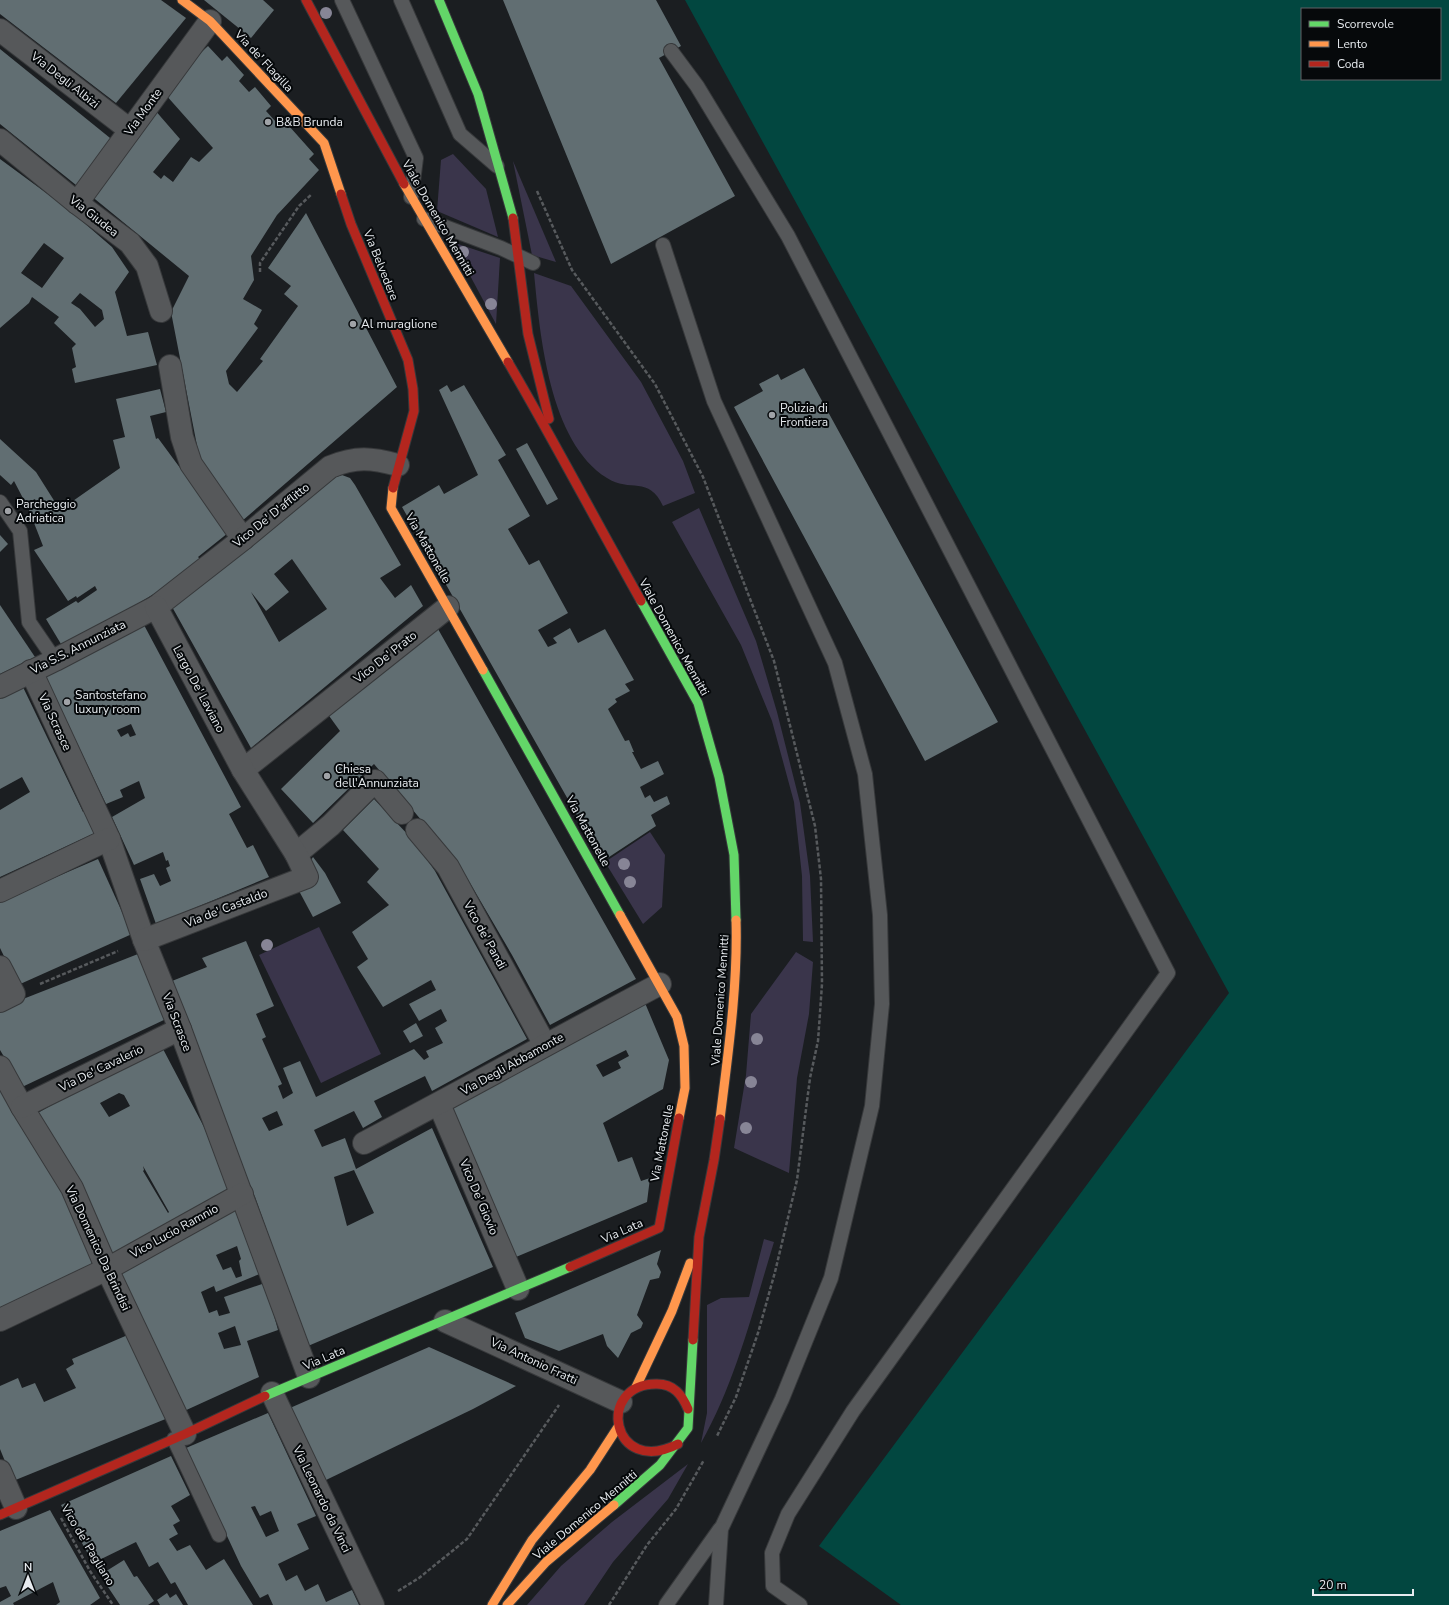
<svg xmlns="http://www.w3.org/2000/svg" width="1449" height="1605" viewBox="0 0 1449 1605" font-family="'Nunito Sans',sans-serif">
  <style>
    .green { fill: #3a354b }
    .water { fill: #024740; fill-rule: evenodd }
    .building { fill: #616e72; fill-rule: evenodd }
    .lines { fill: none; stroke-linecap: round; stroke-linejoin: round }
    .lane-casing { stroke: #37393b; stroke-width: 16 }
    .street-casing { stroke: #37393b; stroke-width: 24 }
    .fast-casing { stroke: #37393b; stroke-width: 11 }
    .slow-casing { stroke: #37393b; stroke-width: 11 }
    .jam-casing { stroke: #37393b; stroke-width: 11 }
    .path { stroke: #575a5d; stroke-width: 2.5; stroke-dasharray: 4 2; stroke-linecap: butt }
    .lane { stroke: #56585a; stroke-width: 14 }
    .street { stroke: #56585a; stroke-width: 22 }
    .fast { stroke: #63d668; stroke-width: 9 }
    .slow { stroke: #ff974d; stroke-width: 9 }
    .jam { stroke: #b3261e; stroke-width: 9 }
    .tree { fill: #878596 }
    .poi-dot { fill: #a0a3a7; stroke: #06090b; stroke-width: 1.5 }
    .labels { text-anchor: middle; stroke-width: 4; stroke-linejoin: round; paint-order: stroke }
    .street-label { font-size: 12px; fill: #e7ebef; stroke: #06090b }
    .poi-label { font-size: 12px; fill: #e7ebef; stroke: #06090b; text-anchor: start }
  </style>
  <rect width="100%" height="100%" fill="#1b1e21"/>
  <g class="green">
    <polygon points="453,154 486,189 498,237 437,211 441,160"/>
    <polygon points="513,161 556,262 532,255"/>
    <polygon points="452,242 500,258 496,324"/>
    <path d="M534 273 571 286 641 382 683 461 695 493 663 506C649 475 630 493 607 478 549 442 540 335 534 273Z"/>
    <polygon points="699,508 756,641 777,712 800,803 810,876 813,942 803,941 802,876 794,802 772,721 741,645 672,522"/>
    <polygon points="650,832 665,855 662,907 643,924 605,862"/>
    <polygon points="319,927 381,1054 321,1083 259,955"/>
    <polygon points="796,952 813,962 809,1014 797,1078 789,1173 734,1148 746,1075 751,1014"/>
    <path d="M764 1239 774 1242C753 1310 736 1381 701 1443L707 1413V1305L721 1298 749 1297Z"/>
    <polygon points="688,1464 668,1499 613,1562 584,1605 527,1605 561,1566 612,1522"/>
  </g>
  <path class="water" d="M685 0H1449V1605H901L819 1546 1229 993ZM1302 9H1440V79H1302Z"/>
  <g class="building">
    <polygon points="0,0 161,0 186,18 116,103 0,14"/>
    <polygon points="204,0 263,0 274,10 251,38"/>
    <polygon points="503,0 656,0 681,46 659,58 735,196 611,264"/>
    <polygon points="208,46 222,61 227,56 244,75 239,81 249,92 255,87 271,106 266,111 276,122 281,117 314,154 309,159 319,170 277,215 251,256 254,280 243,299 262,310 254,324 258,328 226,371 229,384 237,392 263,361 260,359 298,306 284,294 291,286 268,268 306,213 397,387 242,521 200,461 171,312 189,276 90,195 154,109 180,139 153,172 161,179 164,175 173,182 191,157 199,162 213,148 165,94 192,61"/>
    <polygon points="0,49 115,142 81,189 0,124"/>
    <path d="M0 159 68 209 112 247 129 272 115 292 127 336 148 332 157 365 75 383 72 369 76 367 72 348 76 344 54 323 59 317 32 297 29 303 0 328ZM44 243 64 258 42 288 21 273ZM80 293 102 310 104 319 95 327 80 309 71 303Z"/>
    <polygon points="804,368 998,722 925,761 734,407 763,391 759,384 778,374 781,380"/>
    <polygon points="447,385 451,392 464,385 506,455 498,460 530,516 508,529 529,565 539,560 568,613 538,630 548,647 557,643 553,638 570,628 578,643 605,629 634,680 625,684 630,691 615,699 617,702 608,709 625,741 629,740 634,752 632,752 641,769 658,761 664,774 640,787 645,798 650,795 654,802 667,796 670,804 651,815 656,826 603,861 402,507 439,485 444,494 478,475 439,390"/>
    <polygon points="160,389 166,412 150,416 156,439 158,438 228,533 198,557 200,559 175,581 134,606 61,644 46,619 76,601 78,603 97,590 95,586 77,598 76,596 68,601 34,550 43,546 29,510 38,507 35,499 26,504 14,481 11,485 0,475 0,439 36,472 60,510 120,468 113,440 125,437 116,399"/>
    <polygon points="527,443 558,499 547,505 516,449"/>
    <path d="M342 475 350 478 355 485 401 565 380 578 395 598 411 585 423 606 251 748 171 605 336 477ZM292 559 327 609 279 642 251 592 266 611 289 592 274 574Z"/>
    <polygon points="0,535 8,544 0,552"/>
    <polygon points="0,605 35,657 0,674"/>
    <path d="M144 625 241 807 229 814 247 848 253 845 269 877 156 924 140 879 154 874 160 886 171 881 166 868 170 866 168 860 166 861 163 852 134 865 112 817 145 798 139 781 120 790 123 797 106 804 44 674ZM131 724 136 735 130 737 128 733 121 737 117 730Z"/>
    <polygon points="438,629 636,979 550,1025 512,955 460,866 374,764 313,823 281,789 340,731 327,713"/>
    <polygon points="22,685 83,812 86,811 95,833 0,877 0,810 30,792 22,777 0,789 0,696"/>
    <path d="M374 799 413 840 435 871 527 1039 432 1091 425 1076 374 1101 382 1117 363 1128 354 1111 314 1130 322 1147 345 1138 356 1169 432 1128 493 1267 308 1346 255 1197 220 1113 172 981 207 967 202 958 246 941 274 1006 256 1014 266 1037 262 1039 282 1084 278 1086 283 1099 293 1093 283 1068 300 1061 316 1097 414 1049 424 1060 429 1057 426 1051 443 1043 435 1028 447 1021 441 1009 419 1021 409 1004 436 990 431 980 383 1007 357 967 368 959 352 932 389 905 367 882 379 869 343 830ZM277 1111 283 1125 269 1131 262 1118ZM354 1170 374 1213 347 1226 334 1177Z"/>
    <polygon points="313,857 325,873 341,903 313,917 298,889 308,865"/>
    <polygon points="98,859 132,934 18,985 0,948 0,901"/>
    <polygon points="138,954 166,1019 22,1087 0,1050 0,1008"/>
    <path d="M645 1003 669 1060 663 1089 603 1123 618 1162 632 1157 641 1181 650 1178 647 1202 516 1257 451 1107ZM626 1050 629 1056 618 1062 621 1068 603 1077 596 1065Z"/>
    <polygon points="416,1023 423,1036 410,1043 403,1031"/>
    <path d="M163 1049 204 1127 230 1189 111 1254 36 1114 71 1094ZM119 1093 124 1095 130 1106 109 1117 100 1103ZM143 1166 169 1212 168 1213 143 1171 144 1170Z"/>
    <polygon points="3,1089 63,1189 98,1267 0,1313 0,1091"/>
    <path d="M236 1205 262 1273 216 1292 214 1286 201 1292 209 1313 217 1310 219 1316 230 1313 224 1297 265 1283 278 1330 247 1341 259 1377 182 1412 115 1268ZM237 1246 241 1259 239 1261 242 1276 236 1278 231 1267 223 1270 216 1255ZM235 1326 241 1345 224 1349 218 1333Z"/>
    <polygon points="661,1250 657,1264 661,1272 659,1278 650,1280 637,1315 643,1323 641,1328 631,1333 618,1358 607,1346 603,1334 559,1351 525,1338 515,1313"/>
    <polygon points="130,1334 168,1418 13,1481 0,1449 0,1386 18,1378 22,1388 35,1383 44,1402 76,1388 66,1369 74,1364 72,1359"/>
    <polygon points="429,1347 516,1386 473,1409 326,1480 290,1408"/>
    <path d="M268 1413 316 1516 297 1524 309 1549 278 1564 286 1581 297 1575 305 1591 318 1584 326 1602 352 1590 359 1605H273L268 1594 260 1598 241 1566 186 1448ZM255 1506 260 1516 271 1511 279 1531 266 1537 251 1507Z"/>
    <polygon points="171,1456 190,1495 171,1506 180,1521 173,1525 178,1534 169,1539 177,1551 190,1545 206,1570 224,1559 253,1605 188,1605 175,1582 171,1584 158,1562 149,1567 136,1542 93,1563 61,1505"/>
    <polygon points="50,1510 100,1598 90,1605 56,1605 60,1602 53,1582 13,1603 14,1605 0,1605 0,1602 11,1596 6,1586 0,1588 0,1531"/>
    <polygon points="124,1560 134,1577 137,1576 154,1601 148,1605 120,1605 100,1575"/>
    <polygon points="167,1593 170,1598 176,1594 183,1605 160,1605 157,1600"/>
  </g>
  <g class="lines">
    <defs>
      <g id="lane">
        <polyline points="342,0 416,158 411,197"/>
        <polyline points="401,0 460,134 497,166"/>
        <polyline points="671,51 697,86 788,236 1168,973 853,1411 788,1514 772,1553 773,1586 800,1605"/>
        <polyline points="424,219 501,248 533,263"/>
        <polyline points="663,245 714,401 835,663 865,774 880,915 882,1004 872,1106 831,1278 782,1399 721,1529 716,1605"/>
        <polyline points="0,502 20,531 29,622 55,660"/>
        <polyline points="174,1439 219,1535"/>
        <polyline points="666,1605 720,1529"/>
      </g>
      <g id="street">
        <polyline points="0,30 130,130"/>
        <polyline points="0,140 77,203 130,243 147,266 161,311"/>
        <polyline points="77,203 210,21"/>
        <polyline points="170,366 182,437 191,464 243,539"/>
        <polyline points="31,671 109,839 144,940 180,1029 309,1377"/>
        <path d="M0 687 55 660 156 607 243 539 330 467C356 456 372 458 398 465"/>
        <polyline points="243,770 448,607"/>
        <polyline points="417,830 448,867 545,1045"/>
        <polyline points="296,854 331,825 375,781 402,813"/>
        <polyline points="0,891 109,839"/>
        <polyline points="144,940 307,877 296,854 243,770 156,607"/>
        <polyline points="0,967 14,994 0,1001"/>
        <polyline points="0,1067 22,1107 72,1188 107,1269 185,1434"/>
        <polyline points="439,1104 518,1289"/>
        <polyline points="22,1107 180,1029"/>
        <path d="M364 1143C463 1091 561 1036 660 984"/>
        <polyline points="0,1320 107,1269 242,1194"/>
        <polyline points="445,1321 621,1402"/>
        <polyline points="272,1393 373,1605"/>
        <polyline points="0,1471 16,1508"/>
      </g>
      <g id="fast">
        <polyline points="439,0 478,94 513,218"/>
        <polyline points="641,601 698,703 719,777 734,855 736,920"/>
        <polyline points="483,670 620,915"/>
        <polyline points="265,1396 570,1267"/>
        <polyline points="614,1505 660,1465 688,1428 693,1340"/>
      </g>
      <g id="slow">
        <polyline points="182,0 210,21 324,143 341,194"/>
        <polyline points="404,184 508,362"/>
        <polyline points="393,488 391,508 483,670"/>
        <polyline points="620,915 677,1017 684,1046 685,1088 679,1118"/>
        <path d="M720 1119C728 1054 738 985 736 920"/>
        <polyline points="636,1387 672,1311 690,1263"/>
        <polyline points="492,1605 532,1540 590,1470 618,1427"/>
        <polyline points="507,1605 546,1562 614,1505"/>
      </g>
      <g id="jam">
        <polyline points="306,0 404,184"/>
        <polyline points="341,194 351,224 408,360 413,389 414,411 393,488"/>
        <polyline points="513,218 528,334 549,419"/>
        <path d="M508 362C554 441 596 521 641 601"/>
        <polyline points="570,1267 659,1228 679,1118"/>
        <polyline points="693,1340 699,1237 714,1160 720,1119"/>
        <path d="M678 1444C611 1478 595 1383 657 1384 674 1384 682 1395 688 1409"/>
        <polyline points="0,1515 185,1434 265,1396"/>
      </g>
    </defs>
    <use href="#lane" class="lane-casing"/>
    <use href="#street" class="street-casing"/>
    <use href="#fast" class="fast-casing"/>
    <use href="#slow" class="slow-casing"/>
    <use href="#jam" class="jam-casing"/>
    <g class="path">
      <polyline points="537,191 572,270 655,384 703,477 774,661 815,826 821,879 822,984 818,1041 810,1078 797,1180 775,1272 758,1333 736,1397 717,1436"/>
      <polyline points="260,272 260,263 299,206 312,194"/>
      <polyline points="40,984 118,951"/>
      <polyline points="61,1518 90,1571 113,1605"/>
      <polyline points="398,1591 419,1578 467,1539 559,1405"/>
      <polyline points="609,1605 647,1545 676,1509 704,1460"/>
    </g>
    <use href="#lane" class="lane"/>
    <use href="#street" class="street"/>
    <use href="#fast" class="fast"/>
    <use href="#slow" class="slow"/>
    <use href="#jam" class="jam"/>
  </g>
  <g class="tree">
    <circle cx="326" cy="13" r="6"/>
    <circle cx="463" cy="252" r="6"/>
    <circle cx="491" cy="304" r="6"/>
    <circle cx="624" cy="864" r="6"/>
    <circle cx="630" cy="882" r="6"/>
    <circle cx="267" cy="945" r="6"/>
    <circle cx="757" cy="1039" r="6"/>
    <circle cx="751" cy="1082" r="6"/>
    <circle cx="746" cy="1128" r="6"/>
  </g>
  <g class="poi-dot">
    <circle cx="268" cy="122" r="4"/>
    <circle cx="353" cy="324" r="4"/>
    <circle cx="772" cy="415" r="4"/>
    <circle cx="8" cy="511" r="4"/>
    <circle cx="67" cy="702" r="4"/>
    <circle cx="327" cy="776" r="4"/>
  </g>
  <g class="labels">
    <g class="street-label">
      <text transform="translate(264 61) rotate(47)" y="4">Via de' Flagilla</text>
      <text transform="translate(65 80) rotate(38)" y="4">Via Degli Albizi</text>
      <text transform="translate(143 112) rotate(-54)" y="4">Via Monte</text>
      <text transform="translate(94 216) rotate(38)" y="4">Via Giudea</text>
      <text transform="translate(438 218) rotate(60)" y="4">Viale Domenico Mennitti</text>
      <text transform="translate(381 265) rotate(68)" y="4">Via Belvedere</text>
      <text transform="translate(271 515) rotate(-39)" y="4">Vico De' D'afflitto</text>
      <text transform="translate(428 548) rotate(60)" y="4">Via Mattonelle</text>
      <text transform="translate(674 637) rotate(61)" y="4">Viale Domenico Mennitti</text>
      <text transform="translate(78 647) rotate(-27)" y="4">Via S.S. Annunziata</text>
      <text transform="translate(385 657) rotate(-38)" y="4">Vico De' Prato</text>
      <text transform="translate(199 689) rotate(62)" y="4">Largo De' Laviano</text>
      <text transform="translate(55 722) rotate(65)" y="4">Via Scrasce</text>
      <text transform="translate(588 831) rotate(61)" y="4">Via Mattonelle</text>
      <text transform="translate(226 908) rotate(-21)" y="4">Via de' Castaldo</text>
      <text transform="translate(485 935) rotate(61)" y="4">Vico de' Pandi</text>
      <text transform="translate(720 1000) rotate(-86)" y="4">Viale Domenico Mennitti</text>
      <text transform="translate(177 1022) rotate(69)" y="4">Via Scrasce</text>
      <text transform="translate(512 1064) rotate(-29)" y="4">Via Degli Abbamonte</text>
      <text transform="translate(101 1068) rotate(-26)" y="4">Via De' Cavalerio</text>
      <text transform="translate(662 1143) rotate(-79)" y="4">Via Mattonelle</text>
      <text transform="translate(479 1197) rotate(67)" y="4">Vico De' Giovio</text>
      <text transform="translate(174 1231) rotate(-29)" y="4">Vico Lucio Ramnio</text>
      <text transform="translate(622 1231) rotate(-24)" y="4">Via Lata</text>
      <text transform="translate(98 1248) rotate(65)" y="4">Via Domenico Da Brindisi</text>
      <text transform="translate(324 1358) rotate(-23)" y="4">Via Lata</text>
      <text transform="translate(534 1361) rotate(25)" y="4">Via Antonio Fratti</text>
      <text transform="translate(322 1499) rotate(64)" y="4">Via Leonardo da Vinci</text>
      <text transform="translate(585 1515) rotate(-40)" y="4">Viale Domenico Mennitti</text>
      <text transform="translate(88 1545) rotate(59)" y="4">Vico de' Pagliano</text>
    </g>
    <g class="poi-label">
      <text x="276" y="126">B&amp;B Brunda</text>
      <text x="361" y="328">Al muraglione</text>
      <text x="780" y="412">Polizia di<tspan x="780" dy="14">Frontiera</tspan></text>
      <text x="16" y="508">Parcheggio<tspan x="16" dy="14">Adriatica</tspan></text>
      <text x="75" y="699">Santostefano<tspan x="75" dy="14">luxury room</tspan></text>
      <text x="335" y="773">Chiesa<tspan x="335" dy="14">dell'Annunziata</tspan></text>
    </g>
  </g>
  <rect x="1301" y="8" width="140" height="72" fill="#06090b" stroke="#606366"/>
  <rect x="1309" y="21" width="20" height="6" fill="#63d668" stroke="#606366"/>
  <text x="1337" y="28" font-size="12" fill="#e7ebef">Scorrevole</text>
  <rect x="1309" y="41" width="20" height="6" fill="#ff974d" stroke="#606366"/>
  <text x="1337" y="48" font-size="12" fill="#e7ebef">Lento</text>
  <rect x="1309" y="61" width="20" height="6" fill="#b3261e" stroke="#606366"/>
  <text x="1337" y="68" font-size="12" fill="#e7ebef">Coda</text>
  <g transform="translate(28 1577)" stroke="#06090b" stroke-width="3" paint-order="stroke">
  <path d="M0-3L7 15L0 10L-7 15Z" fill="#e7ebef"/>
  <text y="-6" font-size="11" font-weight="bold" text-anchor="middle" fill="#e7ebef">N</text>
  </g>
  <path d="M1313 1589v6h100v-6" fill="none" stroke="#e7ebef" stroke-width="2"/>
  <text x="1319" y="1589" font-size="12" fill="#e7ebef" stroke="#06090b" stroke-width="3" paint-order="stroke">20 m</text>
</svg>
